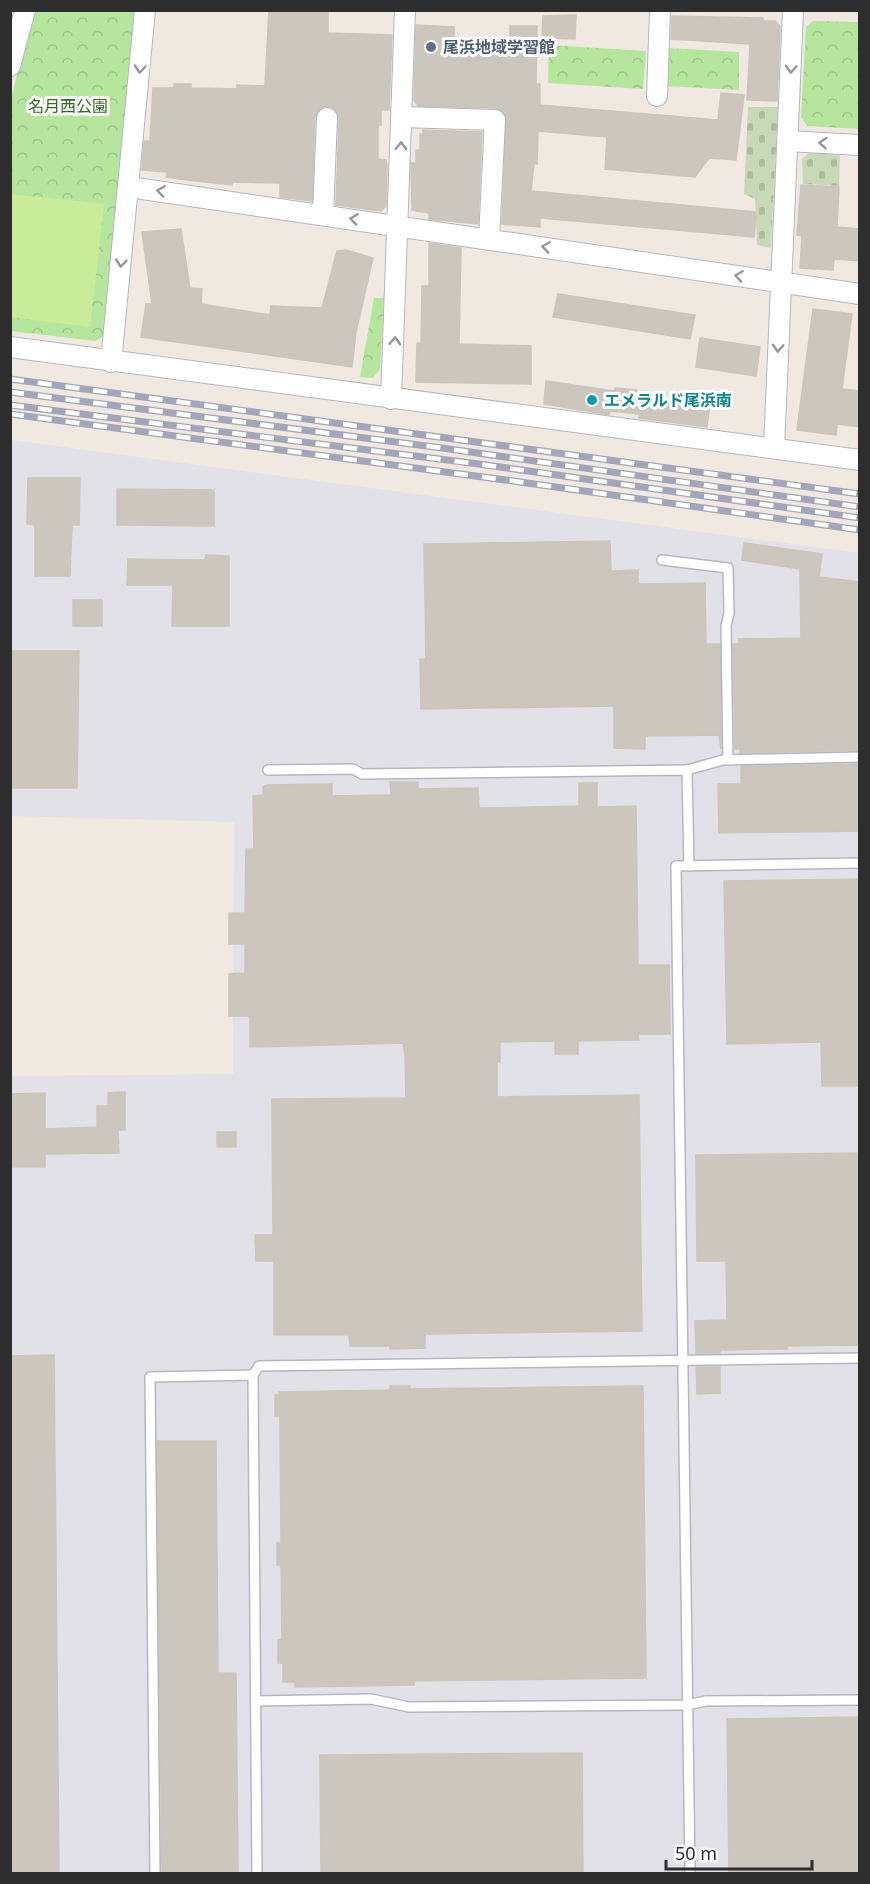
<svg xmlns="http://www.w3.org/2000/svg" width="870" height="1884" viewBox="0 0 870 1884" font-family="'Noto Sans','Noto Sans JP',sans-serif">
  <style>
    .industrial { fill: #e3e1e8 }
    .cemetery { fill: url(#cemetery-stones) }
    .park { fill: url(#park-crowns) }
    .pitch { fill: #c9ec9a }
    .building { fill: #cbc7bf; stroke: #cbc5ba; stroke-width: 1.5 }
    .lines { fill: none; stroke-linecap: round; stroke-linejoin: round }
    .lane-casing { stroke: #b4b7c1; stroke-width: 12 }
    .street-casing { stroke: #b4b7c1; stroke-width: 22 }
    .lane { stroke: #fff; stroke-width: 9 }
    .street { stroke: #fff; stroke-width: 20 }
    .rail-casing { stroke: #a3a6b8; stroke-width: 7 }
    .rail { stroke: #fff; stroke-width: 4.5; stroke-dasharray: 14; stroke-linecap: butt }
    .oneway { stroke: #969696 }
    .service-dot { fill: #5c6f8a; stroke: #fff; stroke-width: 2 }
    .culture-dot { fill: #0f9aa8; stroke: #fff; stroke-width: 2 }
    .labels { text-anchor: middle; stroke-width: 6; stroke-linejoin: round; paint-order: stroke }
    .service-label { font-size: 16px; font-weight: bold; fill: #4e5e75; stroke: #fff; text-anchor: start }
    .park-label { font-size: 16px; fill: #2c6e1b; stroke: #fff }
    .culture-label { font-size: 16px; font-weight: bold; fill: #0d838f; stroke: #fff; text-anchor: start }
  </style>
  <defs>
    <pattern id="cemetery-stones" width="16" height="16" patternUnits="userSpaceOnUse" patternTransform="scale(1.5)"><rect width="16" height="16" fill="#c8d9b8"/><path d="M2 7V4a2 2 0 0 1 4 0v3zM10 15v-3a2 2 0 0 1 4 0v3z" fill="#acbb9e"/></pattern>
    <pattern id="park-crowns" width="20" height="18" patternUnits="userSpaceOnUse" patternTransform="scale(1.5)"><rect width="20" height="18" fill="#b6e59e"/><path d="M2 6a3 3 0 1 1 6 0M12 15a3 3 0 1 1 6 0" fill="none" stroke="#9dc588"/></pattern>
  </defs>
  <rect width="100%" height="100%" fill="#efe9e1"/>
  <polygon class="industrial" points="11,440 859,553 859,1873 11,1873 11,1076 233,1074 234,822 11,816"/>
  <g class="cemetery">
    <polygon points="748,107 778,107 771,248 757,245 755,199 744,194"/>
    <polygon points="810,152 840,152 839,186 803,184 802,159"/>
  </g>
  <g class="park">
    <polygon points="35,10 135,11 105,336 95,341 11,331 11,99 32,12"/>
    <polygon points="813,21 859,22 859,129 807,126 801,117 806,27"/>
    <polygon points="549,45 646,51 643,89 548,83"/>
    <polygon points="667,48 739,52 739,90 666,86"/>
    <polygon points="374,298 384,298 380,369 373,378 360,377"/>
  </g>
  <polygon class="pitch" points="11,194 104,204 90,327 11,317"/>
  <g class="building">
    <polygon points="269,10 328,10 328,33 392,35 389,110 381,110 381,125 378,125 378,159 386,160 387,165 386,206 381,211 336,205 339,118 334,108 328,106 321,108 315,117 312,201 280,197 280,183 232,182 232,185 179,179 166,177 167,172 142,170 144,141 150,141 153,88 174,88 174,84 191,84 191,88 237,89 237,85 265,86"/>
    <polygon points="576,15 575,39 542,38 543,16"/>
    <polygon points="672,16 763,18 763,21 775,21 780,26 777,101 747,100 750,44 671,39"/>
    <polygon points="416,25 454,27 454,42 505,43 510,36 510,26 537,26 536,84 540,84 540,105 718,120 721,93 744,95 736,160 709,158 695,177 605,169 607,137 538,131 537,164 534,163 531,191 756,212 754,237 540,218 540,227 502,224 506,115 495,108 418,106 414,100"/>
    <polygon points="423,130 482,132 478,224 429,219 429,213 412,210 411,163 416,163 416,150 420,150 420,134 423,134"/>
    <polygon points="801,185 839,187 837,227 860,229 860,261 834,259 833,270 800,268 802,236 797,235"/>
    <polygon points="181,229 190,288 202,289 201,304 270,315 271,306 322,308 337,251 346,250 373,258 356,332 352,367 141,337 146,304 152,304 142,232"/>
    <polygon points="429,243 461,248 459,344 531,346 531,384 416,382 417,343 421,343 422,286 429,286"/>
    <polygon points="558,294 695,315 690,339 553,317"/>
    <polygon points="813,309 852,314 842,389 860,391 860,427 837,424 836,435 797,430"/>
    <polygon points="700,338 760,347 756,376 696,367"/>
    <polygon points="546,381 615,391 615,388 637,390 637,395 710,404 707,427 639,418 639,414 610,411 609,415 544,404"/>
    <polygon points="28,478 80,478 79,525 72,525 70,576 35,576 35,525 27,524"/>
    <polygon points="117,489 214,490 214,526 117,525"/>
    <polygon points="610,541 611,571 638,570 638,584 705,583 706,644 720,644 721,749 719,735 645,736 645,749 614,748 614,706 421,709 420,659 426,659 424,544"/>
    <polygon points="744,543 822,554 819,577 860,582 860,750 740,753 740,749 735,749 733,644 739,644 739,639 801,638 800,569 742,560"/>
    <polygon points="206,555 229,556 229,626 172,626 173,585 127,585 128,559 205,560"/>
    <rect x="73" y="600" width="29" height="26"/>
    <polygon points="10,651 79,651 77,788 10,788"/>
    <polygon points="860,764 860,831 719,833 718,784 741,784 741,766"/>
    <polygon points="390,782 418,782 418,789 478,788 479,808 579,806 579,783 597,783 597,807 636,806 638,965 669,965 670,1034 638,1034 639,1040 578,1041 578,1054 555,1054 555,1041 500,1042 500,1062 497,1062 497,1097 639,1095 642,1331 425,1334 425,1348 390,1349 390,1346 350,1346 349,1335 274,1335 274,1261 256,1261 255,1235 273,1235 272,1099 406,1098 405,1055 403,1043 250,1047 250,1016 229,1016 229,974 245,973 245,944 229,944 229,913 245,913 246,849 254,849 253,796 263,795 263,787 267,785 332,784 332,796 391,795"/>
    <polygon points="860,879 860,1086 822,1086 821,1042 727,1044 724,881"/>
    <polygon points="125,1092 125,1130 118,1130 119,1153 45,1154 45,1167 10,1167 10,1094 45,1093 45,1129 97,1127 97,1106 108,1106 108,1093"/>
    <rect x="217" y="1132" width="19" height="15"/>
    <polygon points="860,1153 860,1345 787,1346 787,1349 720,1350 720,1353 696,1353 695,1321 727,1320 726,1261 697,1261 696,1155"/>
    <polygon points="54,1355 59,1874 10,1874 10,1356"/>
    <polygon points="696,1367 720,1367 720,1393 697,1394"/>
    <polygon points="390,1386 410,1386 410,1389 643,1386 646,1678 414,1681 414,1685 295,1687 295,1682 283,1682 283,1663 278,1663 278,1640 282,1640 281,1565 277,1565 277,1543 281,1543 280,1416 275,1416 275,1395 279,1395 279,1392 390,1390"/>
    <polygon points="157,1441 216,1441 218,1673 236,1673 238,1874 162,1874"/>
    <polygon points="860,1717 860,1874 729,1874 727,1719"/>
    <polygon points="582,1753 583,1874 321,1874 320,1755"/>
  </g>
  <g class="lines">
    <defs>
      <g id="lane">
        <polyline points="662,560 728,568 729,613 726,626 728,760"/>
        <polyline points="268,770 353,769 362,774 687,770 689,866"/>
        <polyline points="687,770 723,760 860,757"/>
        <polyline points="253,1375 259,1366 860,1358"/>
        <polyline points="256,1701 371,1699 409,1707 687,1705 706,1701 860,1700"/>
        <polyline points="155,1874 150,1377 253,1375 257,1874"/>
        <polyline points="690,1874 676,866 860,863"/>
      </g>
      <g id="street">
        <polyline points="10,66 25,10"/>
        <polyline points="657,96 660,10"/>
        <polyline points="402,117 495,120 489,239"/>
        <polyline points="787,141 860,145"/>
        <polyline points="129,187 860,294"/>
        <polyline points="323,215 327,118"/>
        <polyline points="10,347 860,460"/>
        <polyline points="111,362 145,10"/>
        <polyline points="391,399 405,10"/>
        <polyline points="774,448 793,10"/>
      </g>
    </defs>
    <use href="#lane" class="lane-casing"/>
    <use href="#street" class="street-casing"/>
    <use href="#lane" class="lane"/>
    <use href="#street" class="street"/>
    <defs>
      <g id="rail">
        <polyline points="10,379 860,494"/>
        <polyline points="10,392 442,448 860,507"/>
        <polyline points="10,405 479,464 860,518"/>
        <polyline points="10,414 513,481 860,530"/>
      </g>
    </defs>
    <use href="#rail" class="rail-casing"/>
    <use href="#rail" class="rail"/>
  </g>
  <defs><path id="oneway-chevron" d="M-2-3.5L2.5 0L-2 3.5" fill="none" stroke-width="1.6" stroke-linecap="round" stroke-linejoin="round" transform="scale(1.5)"/></defs>
  <g class="oneway">
    <use href="#oneway-chevron" transform="translate(140 69) rotate(95)"/>
    <use href="#oneway-chevron" transform="translate(791 69) rotate(93)"/>
    <use href="#oneway-chevron" transform="translate(823 143) rotate(-176)"/>
    <use href="#oneway-chevron" transform="translate(401 146) rotate(-89)"/>
    <use href="#oneway-chevron" transform="translate(161 191) rotate(-172)"/>
    <use href="#oneway-chevron" transform="translate(354 219) rotate(-172)"/>
    <use href="#oneway-chevron" transform="translate(546 247) rotate(-172)"/>
    <use href="#oneway-chevron" transform="translate(121 263) rotate(96)"/>
    <use href="#oneway-chevron" transform="translate(739 276) rotate(-172)"/>
    <use href="#oneway-chevron" transform="translate(395 341) rotate(-88)"/>
    <use href="#oneway-chevron" transform="translate(778 348) rotate(93)"/>
  </g>
  <circle class="service-dot" cx="431" cy="47" r="6"/>
  <circle class="culture-dot" cx="592" cy="400" r="6"/>
  <g class="labels">
    <g class="service-label">
      <text x="443" y="53">尾浜地域学習館</text>
    </g>
    <g class="park-label">
      <text x="68" y="112">名月西公園</text>
    </g>
    <g class="culture-label">
      <text x="604" y="406">エメラルド尾浜南</text>
    </g>
  </g>
  <rect width="870" height="1884" fill="none" stroke="#2e2e2e" stroke-width="24"/>
  <path d="M666 1860v9h146v-9" fill="none" stroke="#2e2e2e" stroke-width="3"/>
  <text x="675" y="1860" font-size="18" fill="#2e2e2e" stroke="#ffffff" stroke-width="4.5" paint-order="stroke">50 m</text>
</svg>
